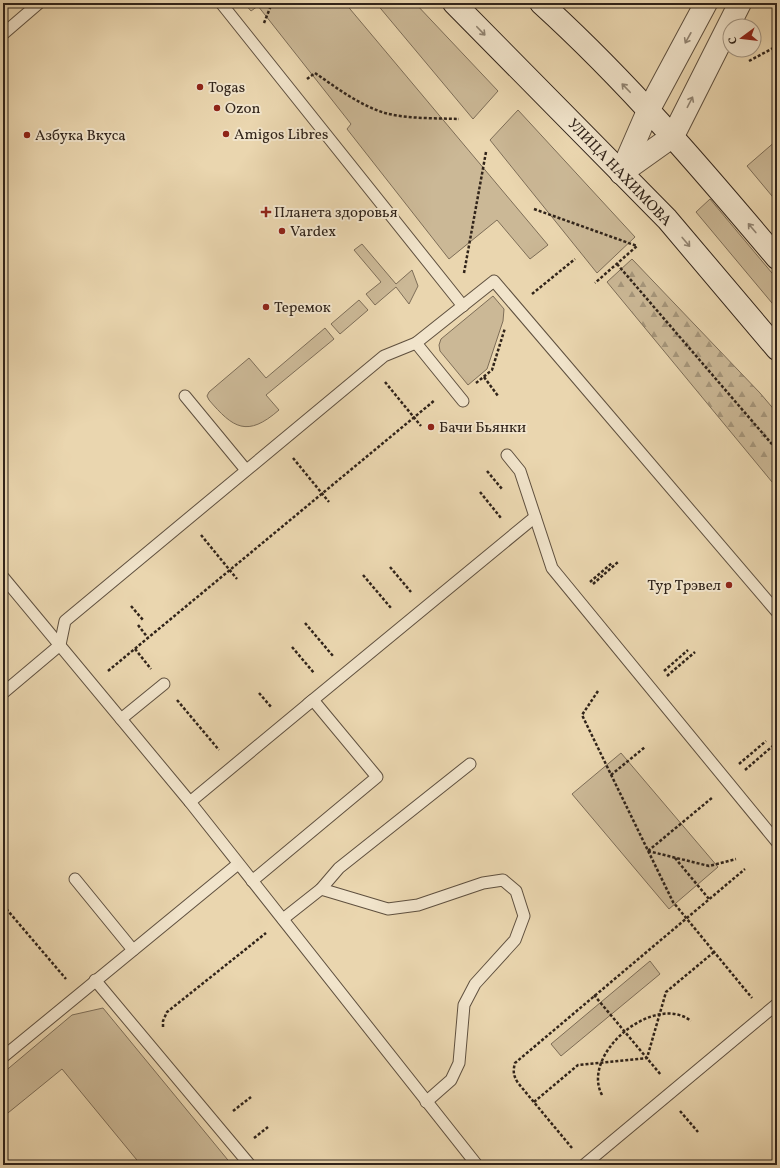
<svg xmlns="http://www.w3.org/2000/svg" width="780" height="1168" viewBox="0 0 780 1168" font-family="Vollkorn,serif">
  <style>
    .green { fill: #cbb896; stroke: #7e6e58 }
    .forest { fill: url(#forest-firs); stroke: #7e6e58 }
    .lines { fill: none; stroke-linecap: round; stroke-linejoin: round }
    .service-casing { stroke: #5f503f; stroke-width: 13 }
    .tertiary-casing { stroke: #5f503f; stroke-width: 24 }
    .secondary-casing { stroke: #31241a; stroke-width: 24 }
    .path { stroke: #31241a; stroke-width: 2.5; stroke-dasharray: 3 2; stroke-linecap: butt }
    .service { stroke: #f1e4cb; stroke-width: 11 }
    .tertiary { stroke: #f1e4cb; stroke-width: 22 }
    .secondary { stroke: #f1e4cb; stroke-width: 22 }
    .oneway { stroke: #918472 }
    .poi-dot { fill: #8f2418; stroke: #f1e4cb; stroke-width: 1.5 }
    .labels { text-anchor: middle; stroke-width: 4; stroke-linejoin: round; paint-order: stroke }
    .poi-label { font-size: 15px; fill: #31241a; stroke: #f1e4cb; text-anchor: start }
    .street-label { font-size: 15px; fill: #31241a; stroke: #f1e4cb }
  </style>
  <defs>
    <pattern id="forest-firs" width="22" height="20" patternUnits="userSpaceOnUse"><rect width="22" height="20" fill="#cbb896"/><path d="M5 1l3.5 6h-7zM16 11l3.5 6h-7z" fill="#a5957a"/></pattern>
  </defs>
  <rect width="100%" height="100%" fill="#ead6af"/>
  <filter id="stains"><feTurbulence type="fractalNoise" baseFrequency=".005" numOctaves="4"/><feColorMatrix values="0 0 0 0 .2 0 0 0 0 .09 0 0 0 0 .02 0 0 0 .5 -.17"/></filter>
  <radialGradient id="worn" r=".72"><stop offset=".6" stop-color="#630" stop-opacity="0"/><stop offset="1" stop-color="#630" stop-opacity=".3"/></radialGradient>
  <g class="green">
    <polygon points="244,3 345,3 548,245 530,259 497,220 449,259 347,129 351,124 258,6 251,11"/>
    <polygon points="376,3 415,3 498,91 473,119"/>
    <polygon points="518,110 635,237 597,273 490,140"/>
    <polygon points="777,140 777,202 747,166"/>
    <polygon points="710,199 777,279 777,309 696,212"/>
    <polygon points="362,244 396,284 412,270 418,286 409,304 396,287 375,305 366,294 381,282 354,250"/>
    <polygon points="493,296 504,309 503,321 487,369 468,385 440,351 439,345 441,339"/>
    <polygon points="359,300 368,310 340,334 331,324"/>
    <path d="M325 328 334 339 266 395 279 410C247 438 233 428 209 400L207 396 209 392 249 358 266 378Z"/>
    <polygon points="621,753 718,867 669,909 572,794"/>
    <polygon points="650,961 660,974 561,1056 551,1044"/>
    <polygon points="103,1008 232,1165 141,1165 62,1069 3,1117 3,1073 72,1015"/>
  </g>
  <polygon class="forest" points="632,259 760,393 777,413 777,488 607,282"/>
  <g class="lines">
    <defs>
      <g id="service">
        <polyline points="221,3 463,306"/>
        <polyline points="3,34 39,3"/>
        <polyline points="416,343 463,401"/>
        <polyline points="185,396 246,470"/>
        <polyline points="507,455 520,471 552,568 777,842"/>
        <polyline points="3,577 190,802 477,1165"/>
        <polyline points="3,693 60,645 65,621 384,356 416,343 494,281 777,612"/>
        <polyline points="308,704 535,517"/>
        <polyline points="121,719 164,684"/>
        <polyline points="190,802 313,700 377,777 252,881"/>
        <polyline points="75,879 133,950"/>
        <polyline points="321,889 388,909 418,905 483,883 503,880 516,891 524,916 515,940 475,984 464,1005 459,1063 451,1080 426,1102"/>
        <polyline points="283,919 321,889 339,868 470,764"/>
        <polyline points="95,980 250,1165"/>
        <polyline points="3,1057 238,864"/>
        <polyline points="584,1165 777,1004"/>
      </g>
      <g id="tertiary">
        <polyline points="621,173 673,136 740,3"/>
        <polyline points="621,173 648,111 706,3"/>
      </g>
      <g id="secondary">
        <polyline points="454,3 667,219 777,349"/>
        <path d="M541 3C627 81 702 169 777 258"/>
      </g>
    </defs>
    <use href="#service" class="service-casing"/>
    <use href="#tertiary" class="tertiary-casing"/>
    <use href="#secondary" class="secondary-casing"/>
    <g class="path">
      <polyline points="264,23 272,3"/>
      <polyline points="749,61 777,46"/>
      <path d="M307 79 315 73C337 88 359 105 385 113 408 119 435 118 459 119"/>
      <polyline points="534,209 637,246 595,283"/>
      <polyline points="617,264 777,450"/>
      <polyline points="464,273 486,152"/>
      <polyline points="532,294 575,259"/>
      <polyline points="484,377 498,396"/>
      <polyline points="385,382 421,426"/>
      <polyline points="476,383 492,370 505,328"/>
      <polyline points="293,458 329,502"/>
      <polyline points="487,471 502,489"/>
      <polyline points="480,492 501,518"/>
      <polyline points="201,535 237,579"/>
      <polyline points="390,567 411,592"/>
      <polyline points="363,575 391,608"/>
      <polyline points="590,582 612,563"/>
      <polyline points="593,584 618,562"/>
      <polyline points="131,606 143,620"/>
      <polyline points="305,623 333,656"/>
      <polyline points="138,625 148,638"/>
      <polyline points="292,647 314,673"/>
      <polyline points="135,649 151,669"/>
      <polyline points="108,671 435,400"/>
      <polyline points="664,671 688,650"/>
      <polyline points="667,676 695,652"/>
      <polyline points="598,691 582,715 673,902 752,998"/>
      <polyline points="259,693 272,708"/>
      <polyline points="177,700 219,750"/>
      <polyline points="739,764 766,741"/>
      <polyline points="745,770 775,744"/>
      <polyline points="611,775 645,747"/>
      <polyline points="648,851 713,797"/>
      <polyline points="648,851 709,866 736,859"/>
      <polyline points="675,858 709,899"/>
      <polyline points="3,905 66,979"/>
      <polyline points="594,995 661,1075"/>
      <polyline points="163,1027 163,1021 167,1012 266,933"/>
      <path d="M602 1095C580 1054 654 992 691 1021"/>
      <polyline points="534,1102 578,1065 647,1058 666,992 714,952"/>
      <polyline points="233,1111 251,1097"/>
      <polyline points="680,1111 698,1132"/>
      <polyline points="254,1138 268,1127"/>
      <path d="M572 1148 518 1083C513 1075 513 1071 515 1063L745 869"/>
    </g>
    <use href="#service" class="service"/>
    <use href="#tertiary" class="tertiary"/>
    <use href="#secondary" class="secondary"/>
  </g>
  <defs><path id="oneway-shaft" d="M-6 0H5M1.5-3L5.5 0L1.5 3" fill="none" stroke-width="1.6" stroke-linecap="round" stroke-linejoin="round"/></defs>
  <g class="oneway">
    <use href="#oneway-shaft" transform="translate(481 31) rotate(46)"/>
    <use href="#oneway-shaft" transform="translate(688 38) rotate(119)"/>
    <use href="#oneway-shaft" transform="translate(626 88) rotate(-134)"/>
    <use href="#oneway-shaft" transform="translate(690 102) rotate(-63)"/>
    <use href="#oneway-shaft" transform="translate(752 228) rotate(-130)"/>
    <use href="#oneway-shaft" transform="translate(686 242) rotate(50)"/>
  </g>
  <g class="poi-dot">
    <circle cx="200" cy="87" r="4"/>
    <circle cx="217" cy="108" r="4"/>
    <circle cx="226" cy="134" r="4"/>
    <circle cx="27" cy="135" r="4"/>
    <path d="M264 206h4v4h4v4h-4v4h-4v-4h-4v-4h4z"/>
    <circle cx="282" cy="231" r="4"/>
    <circle cx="266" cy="307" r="4"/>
    <circle cx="431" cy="427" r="4"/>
    <circle cx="729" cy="585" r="4"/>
  </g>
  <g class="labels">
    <g class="poi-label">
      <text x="208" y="92">Togas</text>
      <text x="225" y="113">Ozon</text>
      <text x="234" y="139">Amigos Libres</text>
      <text x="35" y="140">Азбука Вкуса</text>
      <text x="274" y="217">Планета здоровья</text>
      <text x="290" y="236">Vardex</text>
      <text x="274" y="312">Теремок</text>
      <text x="439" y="432">Бачи Бьянки</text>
      <text x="721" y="590" text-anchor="end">Тур Трэвел</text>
    </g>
    <g class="street-label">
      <text transform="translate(620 172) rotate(46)" y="5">УЛИЦА НАХИМОВА</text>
    </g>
  </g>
  <rect width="780" height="1168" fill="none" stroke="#ead6af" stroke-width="16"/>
  <rect x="4" y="4" width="772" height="1160" fill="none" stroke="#31241a" stroke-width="2"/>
  <rect x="8" y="8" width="764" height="1152" fill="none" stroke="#31241a"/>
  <g transform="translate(742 38) rotate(255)"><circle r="19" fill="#f1e4cb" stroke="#a49784"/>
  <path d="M0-3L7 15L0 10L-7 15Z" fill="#8f2418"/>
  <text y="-6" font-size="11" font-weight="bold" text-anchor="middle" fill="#31241a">С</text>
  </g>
  <rect width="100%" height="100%" filter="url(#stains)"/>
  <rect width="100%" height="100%" fill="url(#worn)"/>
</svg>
